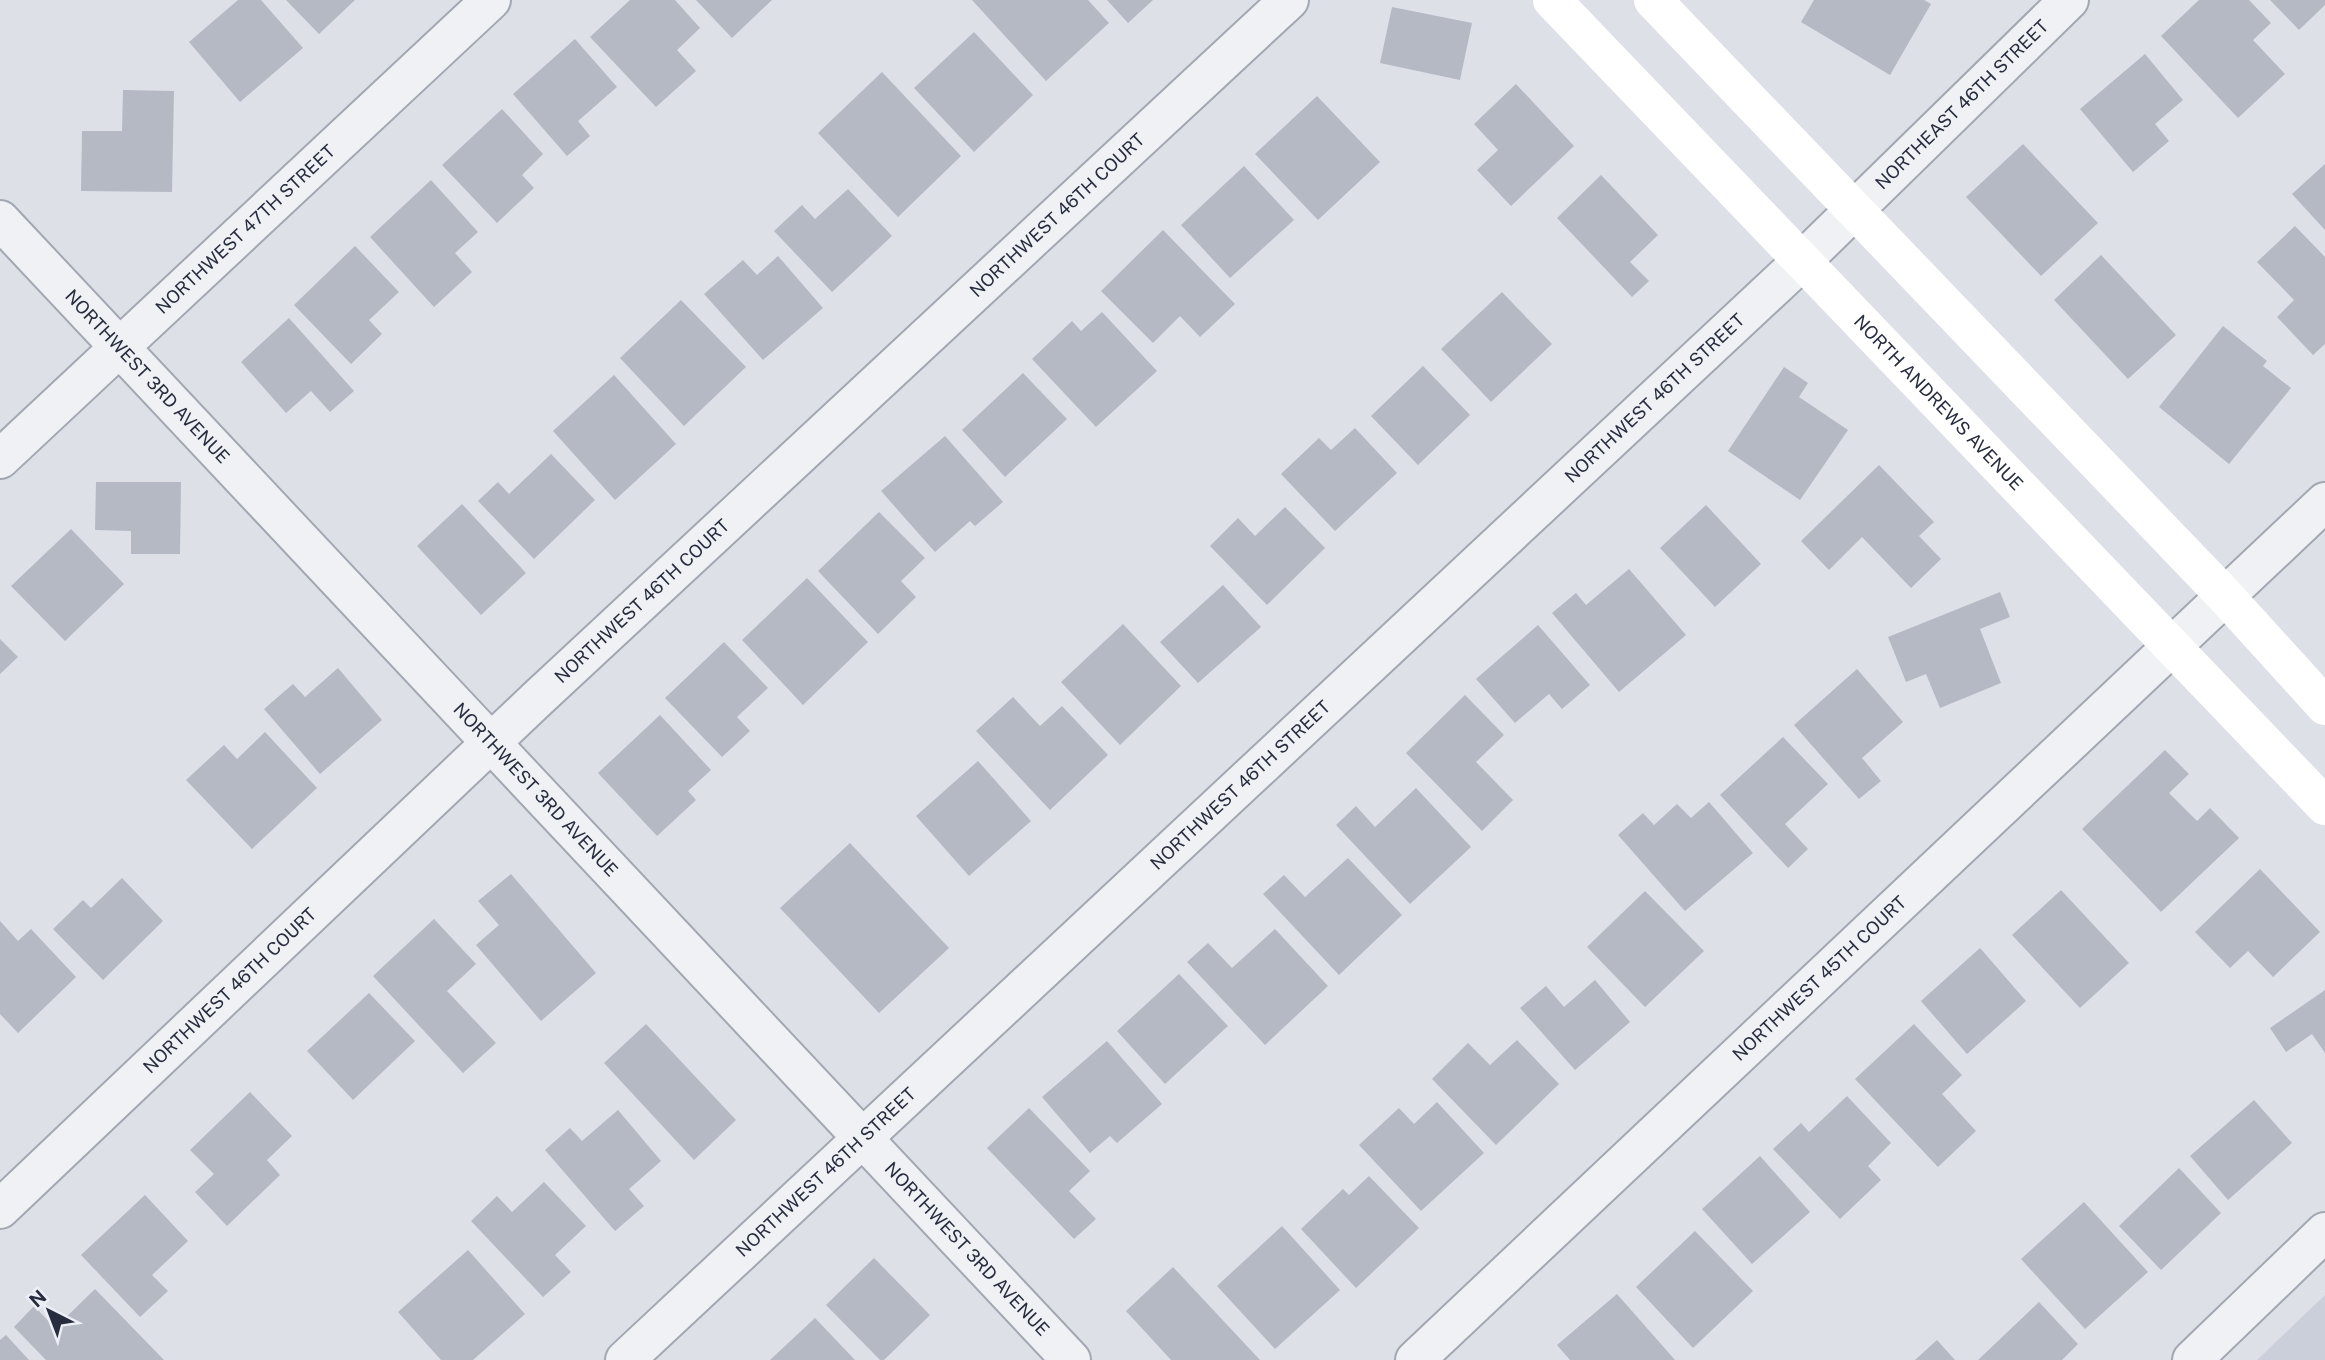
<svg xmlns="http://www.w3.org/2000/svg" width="2325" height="1360" viewBox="0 0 2325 1360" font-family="'Public Sans',sans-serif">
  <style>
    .built { fill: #cbcfd9 }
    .building { fill: #b4b9c4 }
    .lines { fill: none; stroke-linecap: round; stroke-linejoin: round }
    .minor-casing { stroke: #a3a7b1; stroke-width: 42 }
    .minor { stroke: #f0f1f5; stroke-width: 38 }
    .secondary { stroke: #fff; stroke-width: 38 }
    .labels { text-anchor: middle; stroke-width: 5; stroke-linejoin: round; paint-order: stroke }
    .street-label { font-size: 18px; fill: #272d3e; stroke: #eceff5 }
  </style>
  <rect width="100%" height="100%" fill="#dde0e7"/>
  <polygon class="built" points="2325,1295 2325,1360 2257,1360"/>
  <g class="building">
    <polygon points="238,0 261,0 303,48 240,102 189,42"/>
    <polygon points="286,0 355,0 319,34"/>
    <polygon points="630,0 675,0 700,28 677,50 696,71 656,107 590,37"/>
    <polygon points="696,0 772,0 732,38"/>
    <polygon points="972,0 1088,0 1109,23 1046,81"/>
    <polygon points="1107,0 1153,0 1128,23"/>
    <polygon points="1814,0 1924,0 1931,4 1890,75 1801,22"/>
    <polygon points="2199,0 2249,0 2271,23 2253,40 2285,74 2238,118 2161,36"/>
    <polygon points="2270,0 2325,0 2325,5 2299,30"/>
    <polygon points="1392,7 1472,23 1460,80 1380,63"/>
    <polygon points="974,32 1033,95 974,152 914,88"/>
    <polygon points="575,39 617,87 578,121 590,136 567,156 513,94"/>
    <polygon points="2145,54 2183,100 2155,124 2169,141 2133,172 2080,109"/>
    <polygon points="882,72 961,156 898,217 818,133"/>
    <polygon points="1516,84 1574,146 1511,206 1477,170 1498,150 1474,124"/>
    <polygon points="123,90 174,91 172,192 81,191 82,131 122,131"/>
    <polygon points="1317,96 1380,162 1318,220 1255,154"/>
    <polygon points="502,109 543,154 522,175 534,188 497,223 442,165"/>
    <polygon points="2023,144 2098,223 2041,276 1966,197"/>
    <polygon points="2325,164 2325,230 2292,194"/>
    <polygon points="1244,166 1294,220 1230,278 1181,225"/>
    <polygon points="1601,175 1658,235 1630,262 1649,281 1632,297 1557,218"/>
    <polygon points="431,180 478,232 455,253 472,272 434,307 370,237"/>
    <polygon points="848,189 892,236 832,292 774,231 802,205 815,219"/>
    <polygon points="2295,226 2325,257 2325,344 2313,355 2277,317 2294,300 2257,262"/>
    <polygon points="1163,230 1235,304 1200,337 1180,316 1153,343 1101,291"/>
    <polygon points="355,246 399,292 369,320 382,334 351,364 294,305"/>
    <polygon points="2101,255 2176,335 2128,379 2054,300"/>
    <polygon points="778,256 823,308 763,360 704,294 743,260 757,275"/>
    <polygon points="1502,292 1552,344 1491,402 1441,349"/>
    <polygon points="681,300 746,367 684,426 620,358"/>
    <polygon points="1102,312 1157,371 1096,427 1032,359 1072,321 1081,331"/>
    <polygon points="289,318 354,391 330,412 311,391 286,413 241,362"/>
    <polygon points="2223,326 2267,361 2263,366 2291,388 2229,464 2159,407"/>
    <polygon points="1423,366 1470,415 1418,465 1371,416"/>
    <polygon points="1784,367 1808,383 1799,397 1848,430 1800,500 1728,451"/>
    <polygon points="1023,373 1067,419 1005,477 962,430"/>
    <polygon points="614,375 676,444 615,500 553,431"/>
    <polygon points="1355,428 1397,473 1335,531 1281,474 1319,438 1331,450"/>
    <polygon points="945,436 1003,502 975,526 970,521 935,552 881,491"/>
    <polygon points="551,454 595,500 534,559 478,501 498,482 509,494"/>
    <polygon points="1879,465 1934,522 1919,536 1941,559 1911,588 1862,537 1829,570 1801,541"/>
    <polygon points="96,482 181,482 180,554 131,554 131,531 95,530"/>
    <polygon points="462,504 526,573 481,615 417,546"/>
    <polygon points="1706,505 1761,564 1715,607 1660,548"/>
    <polygon points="1285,507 1325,548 1267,605 1210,546 1238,518 1255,536"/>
    <polygon points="879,512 925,558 901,581 916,597 878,634 818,571"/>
    <polygon points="71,529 124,584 65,641 11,586"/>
    <polygon points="1629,569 1686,635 1619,692 1552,613 1576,593 1586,605"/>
    <polygon points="807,578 868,642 803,705 742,640"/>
    <polygon points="1223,585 1261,627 1198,683 1160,642"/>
    <polygon points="2000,592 2010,617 1980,629 2001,683 1940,708 1926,674 1906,682 1888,637"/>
    <polygon points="1123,624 1181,686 1120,745 1061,682"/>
    <polygon points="1538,625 1590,685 1562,709 1549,694 1515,723 1476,679"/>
    <polygon points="0,639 18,657 0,674"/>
    <polygon points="724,642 768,688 737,717 750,731 722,757 665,698"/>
    <polygon points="338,668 382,720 320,774 264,709 293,684 305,697"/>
    <polygon points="1857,669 1903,722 1862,758 1881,781 1859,799 1794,725"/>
    <polygon points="1465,695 1504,735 1476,762 1513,800 1482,831 1406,753"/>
    <polygon points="1013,697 1040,726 1062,706 1108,755 1050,810 976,731"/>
    <polygon points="660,715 711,770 688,791 696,800 657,836 598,773"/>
    <polygon points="265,732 317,788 252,849 186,780 224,745 237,759"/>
    <polygon points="1783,737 1828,784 1785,824 1808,849 1788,868 1720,795"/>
    <polygon points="2165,750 2189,774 2169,793 2197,821 2210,808 2239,838 2161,912 2082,829"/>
    <polygon points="978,761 1031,821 969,876 916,816"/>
    <polygon points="1416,788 1471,847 1410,904 1336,825 1356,806 1375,827"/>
    <polygon points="1709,802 1753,853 1685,911 1618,835 1643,813 1654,825 1677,804 1691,818"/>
    <polygon points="850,843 949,948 879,1013 780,908"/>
    <polygon points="1348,858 1402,915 1339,975 1263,894 1284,875 1305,897"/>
    <polygon points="2260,869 2320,932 2273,977 2248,951 2230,968 2195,932"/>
    <polygon points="511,874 596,973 541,1021 476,945 499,925 478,901"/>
    <polygon points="122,878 163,921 103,980 53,929 83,900 91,908"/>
    <polygon points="2061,890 2129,963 2080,1008 2012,935"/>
    <polygon points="1645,891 1704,951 1645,1007 1587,947"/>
    <polygon points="434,919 476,964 447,991 496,1043 463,1073 373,976"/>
    <polygon points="0,921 18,941 31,929 76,977 18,1033 0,1014"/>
    <polygon points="1275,929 1328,986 1265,1045 1187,962 1208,943 1232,968"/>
    <polygon points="1980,948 2026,1001 1967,1054 1921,1001"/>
    <polygon points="1179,974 1228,1026 1165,1084 1117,1031"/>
    <polygon points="1595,980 1630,1022 1575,1070 1520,1008 1546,986 1564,1007"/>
    <polygon points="2325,990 2325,1053 2312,1034 2286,1052 2270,1028"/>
    <polygon points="369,993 415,1041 353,1100 307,1051"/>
    <polygon points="646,1024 736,1120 694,1160 604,1063"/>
    <polygon points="1914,1024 1962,1075 1942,1094 1976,1131 1938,1167 1855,1079"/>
    <polygon points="1517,1040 1559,1084 1496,1145 1432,1079 1468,1043 1490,1065"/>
    <polygon points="1107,1041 1162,1104 1117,1143 1110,1136 1090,1153 1042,1097"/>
    <polygon points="250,1092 292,1136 267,1160 280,1175 227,1226 195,1192 214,1174 190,1150"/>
    <polygon points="1847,1096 1891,1143 1868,1166 1881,1180 1840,1219 1773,1149 1801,1123 1809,1132"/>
    <polygon points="2254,1100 2292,1143 2228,1200 2190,1156"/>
    <polygon points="1437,1102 1484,1153 1421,1211 1359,1145 1399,1108 1414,1124"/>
    <polygon points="1029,1108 1090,1171 1069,1191 1096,1219 1074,1239 987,1148"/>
    <polygon points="618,1110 661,1161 629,1189 644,1206 615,1231 545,1150 570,1128 582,1141"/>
    <polygon points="1760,1156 1810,1212 1752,1264 1702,1209"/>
    <polygon points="2179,1168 2221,1213 2161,1270 2119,1226"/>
    <polygon points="1369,1176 1419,1228 1356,1288 1301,1229 1343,1189 1349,1195"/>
    <polygon points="544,1182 586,1226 555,1255 571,1272 543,1297 471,1221 497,1196 512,1212"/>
    <polygon points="145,1195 188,1241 152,1275 168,1291 140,1317 81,1255"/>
    <polygon points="2084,1202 2148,1272 2085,1329 2021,1259"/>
    <polygon points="1282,1226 1340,1290 1275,1349 1217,1286"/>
    <polygon points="1695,1231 1753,1291 1693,1348 1636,1287"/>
    <polygon points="468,1250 525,1314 473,1360 441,1360 398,1312"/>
    <polygon points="874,1258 930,1315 884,1360 880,1360 826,1305"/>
    <polygon points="1173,1267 1260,1360 1171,1360 1126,1311"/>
    <polygon points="95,1289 164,1360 46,1360 14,1327 34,1306 55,1328"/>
    <polygon points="1617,1294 1675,1360 1570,1360 1557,1345"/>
    <polygon points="2039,1302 2078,1344 2062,1360 1978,1360"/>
    <polygon points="815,1318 855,1360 770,1360"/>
    <polygon points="6,1335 29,1360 0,1360 0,1340"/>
    <polygon points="1937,1340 1955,1360 1915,1360"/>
  </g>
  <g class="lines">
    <defs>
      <g id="minor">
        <path id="s1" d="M0 220 1071 1360"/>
        <path id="s2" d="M0 459 491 0"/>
        <path id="s3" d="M0 1209 536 700 1289 0"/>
        <path id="s4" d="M625 1360 1802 261 2069 0"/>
        <path id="s5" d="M1415 1360 2325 502"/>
        <polyline points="2192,1360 2325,1232"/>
      </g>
    </defs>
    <use href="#minor" class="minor-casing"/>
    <use href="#minor" class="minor"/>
    <g class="secondary">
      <path id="s6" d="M1552 0 2325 806"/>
      <polyline points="1653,0 2226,597 2325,706"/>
    </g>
  </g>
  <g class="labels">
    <g class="street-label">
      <text dy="6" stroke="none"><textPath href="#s4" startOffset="1834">NORTHEAST 46TH STREET</textPath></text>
      <text dy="6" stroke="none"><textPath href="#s3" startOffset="1451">NORTHWEST 46TH COURT</textPath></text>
      <text dy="6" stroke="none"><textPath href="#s2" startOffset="336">NORTHWEST 47TH STREET</textPath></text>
      <text dy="6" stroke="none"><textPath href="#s1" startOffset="215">NORTHWEST 3RD AVENUE</textPath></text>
      <text dy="6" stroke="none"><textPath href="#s4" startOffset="1409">NORTHWEST 46TH STREET</textPath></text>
      <text dy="6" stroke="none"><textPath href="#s6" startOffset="558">NORTH ANDREWS AVENUE</textPath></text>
      <text dy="6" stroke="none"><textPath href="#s3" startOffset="884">NORTHWEST 46TH COURT</textPath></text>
      <text dy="6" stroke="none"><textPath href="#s4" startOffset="842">NORTHWEST 46TH STREET</textPath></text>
      <text dy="6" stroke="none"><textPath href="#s1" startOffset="782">NORTHWEST 3RD AVENUE</textPath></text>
      <text dy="6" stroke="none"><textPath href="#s5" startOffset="556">NORTHWEST 45TH COURT</textPath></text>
      <text dy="6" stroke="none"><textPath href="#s3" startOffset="317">NORTHWEST 46TH COURT</textPath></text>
      <text dy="6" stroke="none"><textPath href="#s4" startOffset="275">NORTHWEST 46TH STREET</textPath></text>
      <text dy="6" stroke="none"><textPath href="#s1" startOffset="1412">NORTHWEST 3RD AVENUE</textPath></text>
    </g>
  </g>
  <g transform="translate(49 1311) rotate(318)" stroke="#eceff5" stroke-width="5" paint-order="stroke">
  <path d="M0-5L12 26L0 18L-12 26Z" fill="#272d3e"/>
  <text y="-10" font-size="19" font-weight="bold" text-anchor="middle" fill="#272d3e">N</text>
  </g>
</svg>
